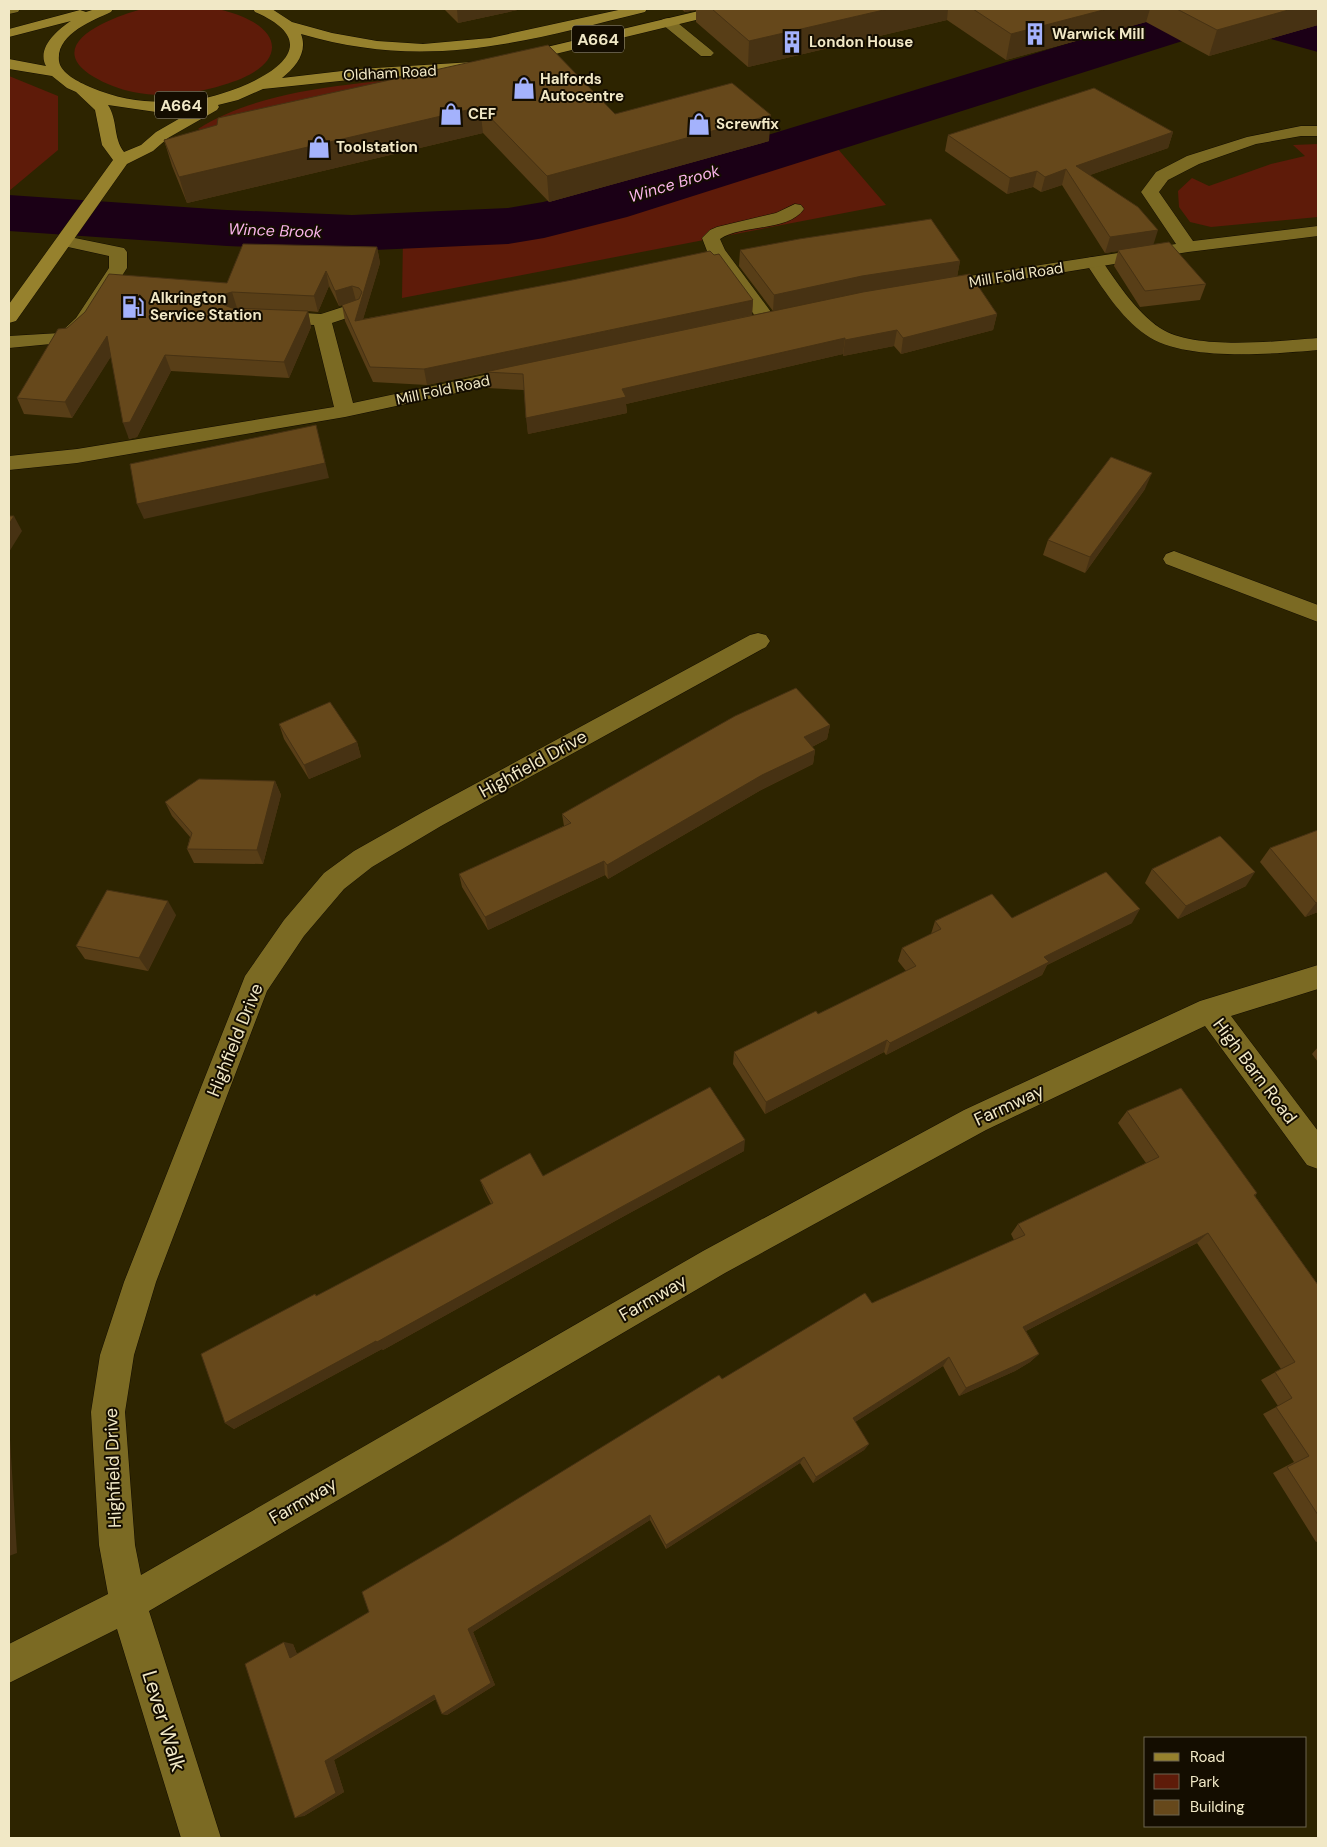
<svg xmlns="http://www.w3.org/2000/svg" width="1327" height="1847" viewBox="0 0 1327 1847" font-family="'DM Sans',sans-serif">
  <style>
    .green { fill: #5e1b09 }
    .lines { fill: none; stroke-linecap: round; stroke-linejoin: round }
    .river { fill: #1b0016; fill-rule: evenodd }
    .lane-casing { stroke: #130d00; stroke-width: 1 }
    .street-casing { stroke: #130d00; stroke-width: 1 }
    .primary-casing { stroke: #130d00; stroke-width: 1 }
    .lane { fill: #7b6a23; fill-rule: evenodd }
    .street { fill: #7b6a23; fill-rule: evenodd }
    .primary { fill: #96812d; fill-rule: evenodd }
    .wall { fill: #583e17 }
    .shaded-wall { fill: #473213 }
    .building { fill: #66481b; stroke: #473213 }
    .labels { text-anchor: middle; stroke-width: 4; stroke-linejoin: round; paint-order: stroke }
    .far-poi-label { font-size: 15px; font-weight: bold; fill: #f1e8c6; stroke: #140d00; text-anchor: start }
    .far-street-label { font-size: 15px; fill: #f1e8c6; stroke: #140d00 }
    .shield { fill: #140d00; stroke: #afa68b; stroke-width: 1 }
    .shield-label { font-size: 16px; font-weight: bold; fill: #f1e8c6 }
    .far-water-label { font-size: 16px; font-style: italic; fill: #fbb5eb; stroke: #140d00 }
    .street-label { font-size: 18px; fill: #f1e8c6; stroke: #140d00 }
    .near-street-label { font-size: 21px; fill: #f1e8c6; stroke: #140d00 }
  </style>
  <rect width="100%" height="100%" fill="#2d2400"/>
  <g class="green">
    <path d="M143 9C160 9 178 9 196 9 204 9 214 7 222 10 289 27 288 67 223 85 195 94 163 98 133 92 119 89 106 84 94 77 39 44 114 16 143 9Z"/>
    <polygon points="1178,22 1307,27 1318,30 1318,48 1226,27 831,141 886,205 402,298 403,238 265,235 254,248 122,232 134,218 227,224 347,229 489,222 561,210 615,197 793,141 792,135"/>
    <polygon points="9,76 58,96 58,150 9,191"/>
    <path d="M438 77 217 137 198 129C261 88 364 82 438 77Z"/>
    <polygon points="1318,144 1318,217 1211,227 1190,222 1179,207 1178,191 1192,178 1209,186 1271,164 1305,156 1293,145"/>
  </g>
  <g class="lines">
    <polygon class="river" points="1180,9 1276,9 1318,21 1318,52 1249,33 1211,32 627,217 544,238 508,244 352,251 227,246 9,231 9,195 227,210 352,215 508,208 543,202 585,191"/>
    <defs>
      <g id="lane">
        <polygon points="9,9 20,9 18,12 9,14"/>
        <polygon points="668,18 673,19 711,50 714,53 711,56 701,56 663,25 661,22 663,19"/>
        <path d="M795 204 801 205 804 209C788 232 743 224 720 239L725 250 777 320 775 324 768 326 761 324 707 251 702 238 710 230 717 227 776 213Z"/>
        <polygon points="65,236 124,248 127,252 127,268 90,326 72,342 9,348 9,336 60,333 76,318 109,268 109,256 59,245 56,241 59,237"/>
        <path d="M1094 257 1100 258C1117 282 1135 311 1160 328 1195 351 1277 341 1318 338V350C1273 354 1184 362 1146 335 1120 317 1102 287 1085 262L1088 258Z"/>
      </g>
      <g id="street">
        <polygon points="1301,126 1318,126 1318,136 1301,136 1256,144 1199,164 1168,180 1159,192 1193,241 1318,226 1318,236 1188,252 937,293 930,291 928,287 930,283 937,281 1176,244 1141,192 1156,172 1187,156 1247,137"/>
        <polygon points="355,303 362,305 364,309 362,313 332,323 353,403 522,367 529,369 532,373 529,377 522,379 345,417 77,463 9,470 9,456 77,449 334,407 314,325 271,323 264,321 262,317 264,313 271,311 321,314"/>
        <polygon points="1174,551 1318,605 1318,622 1166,564 1163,559 1166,554"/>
        <polygon points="758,633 766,635 770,641 766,647 441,826 372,867 344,889 304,936 267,991 156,1282 134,1355 125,1412 135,1545 141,1575 703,1251 964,1110 1200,1001 1318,965 1318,989 1231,1016 1318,1131 1318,1169 1307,1165 1205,1026 986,1130 725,1273 149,1611 221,1838 181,1838 117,1629 9,1683 9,1644 108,1594 99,1545 91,1412 100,1355 124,1282 245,976 284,920 324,873 354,851 423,812 750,635"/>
      </g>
      <g id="primary">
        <path d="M95 9H113L111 12C92 21 56 34 59 61 61 74 79 82 90 87 125 102 156 104 194 100 238 94 345 51 255 12L253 9H272L292 22 332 33 377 41 423 44 490 38 623 9H647L645 12C523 42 427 71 301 34 308 52 296 67 282 78L359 69 473 62 478 64 481 67 478 70 473 72 359 79 263 89 238 100 218 105 219 107 217 110 168 138 153 151 127 164 16 321 9 323V304L113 160 102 145 95 110 76 92 67 88 52 76 9 69V59L46 66C36 48 58 29 71 21L9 37V29L80 10 86 12ZM108 105 156 112 196 109 156 132 141 145 124 152C113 138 118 120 108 105Z"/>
        <polygon points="707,9 731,9 729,12 518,63 513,61 510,58 513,55"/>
      </g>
    </defs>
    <use href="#lane" class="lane-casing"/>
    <use href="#street" class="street-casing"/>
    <use href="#primary" class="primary-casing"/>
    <use href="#lane" class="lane"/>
    <use href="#street" class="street"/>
    <use href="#primary" class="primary"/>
  </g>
  <g class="wall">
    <polygon points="444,9 522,9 458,23"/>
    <polygon points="681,9 1318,9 1318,25 1209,56 1146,22 1006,60 947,20 748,67 696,22 696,10 685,12"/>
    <polygon points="548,45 615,114 769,141 549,202 483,133 187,203 172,166 164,140"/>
    <polygon points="1173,132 1168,148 1090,175 1153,245 1206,284 1200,300 1140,307 1114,266 1118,251 1105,253 1062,185 1041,192 1033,187 1007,194 945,151 948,135"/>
    <polygon points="377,247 380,263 363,319 714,255 753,300 752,315 773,311 739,266 740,250 960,261 957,277 997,314 993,330 901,354 894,346 843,356 843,354 626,404 627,413 528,434 524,390 487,388 485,373 427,385 373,382 345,321 342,305 339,306 329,286 318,312 308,311 311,327 289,378 171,371 137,437 129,439 111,356 72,418 24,414 17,398 67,328 227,283"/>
    <polygon points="1145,489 1085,573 1043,555 1048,540"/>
    <polygon points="279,724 357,742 361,757 309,779 284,739"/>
    <polygon points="830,725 827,739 812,747 815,750 813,764 761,790 608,879 605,875 488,930 462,887 459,874 564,826 562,814"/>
    <polygon points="275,781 281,795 263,864 194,863 187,849 190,837 172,816 165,802"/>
    <polygon points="1318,830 1318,912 1305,917 1260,862 1270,848"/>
    <polygon points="1152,869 1246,886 1178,919 1145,883"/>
    <polygon points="176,915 148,971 85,959 76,946"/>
    <polygon points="1012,918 1132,923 1047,965 1042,975 886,1055 884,1052 765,1114 733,1064 734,1052 818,1014 906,971 898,961 902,948 931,934 935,921"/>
    <polygon points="1318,1047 1318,1062 1312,1054"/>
    <polygon points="1127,1111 1257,1193 1255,1196 1318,1285 1318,1541 1316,1542 1273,1473 1294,1462 1263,1414 1278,1406 1261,1380 1281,1369 1197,1243 1026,1331 1039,1354 1030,1362 1015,1371 959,1396 943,1366 855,1422 869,1444 864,1450 813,1483 800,1463 666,1549 650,1520 473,1632 495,1685 447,1715 442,1714 436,1699 334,1760 344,1792 304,1816 293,1644 297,1654 369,1612 449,1541 722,1379 872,1303 1014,1240 1011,1234 1018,1224 1146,1163 1118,1123"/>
    <polygon points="744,1151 626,1215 383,1350 382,1349 234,1429 225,1423 315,1294 317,1296 491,1204 484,1190 480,1180 543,1176"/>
  </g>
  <g class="shaded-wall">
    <polygon points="457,9 522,9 458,23"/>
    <polygon points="685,9 696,9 696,10 685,12"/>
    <polygon points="888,9 948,9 947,20 748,67 749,41"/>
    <polygon points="1107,9 1150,9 1146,22 1006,60 1011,34"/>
    <polygon points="1292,9 1318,9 1318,25 1209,56 1217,30"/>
    <polygon points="480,107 483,133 187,203 179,177"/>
    <polygon points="771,115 769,141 549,202 547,176"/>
    <polygon points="1173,132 1168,148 1073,181 1076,166"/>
    <polygon points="1066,169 1062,185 1041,192 1045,177"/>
    <polygon points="1037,171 1033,187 1007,194 1010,178"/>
    <polygon points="1158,230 1153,246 1105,253 1110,237"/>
    <polygon points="377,247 380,263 358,336 355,321"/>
    <polygon points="960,261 957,277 773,311 774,295 862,276"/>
    <polygon points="326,271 329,286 318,312 314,296"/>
    <polygon points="352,286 356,301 339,306 335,291"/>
    <polygon points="232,292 237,308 226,315 222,299 225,294"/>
    <polygon points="753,300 752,315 427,385 424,369"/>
    <polygon points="308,311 311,327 289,378 284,362"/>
    <polygon points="997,314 993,330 901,354 903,338"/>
    <polygon points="897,330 894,346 843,356 845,340"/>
    <polygon points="107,336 114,352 72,418 65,402"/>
    <polygon points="845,338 843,354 626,404 627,413 528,434 526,418 622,389"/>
    <polygon points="165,355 171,371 137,437 129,439 123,423"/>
    <polygon points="316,425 329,478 144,519 137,504"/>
    <polygon points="1152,473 1145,489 1085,573 1090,557"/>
    <polygon points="14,516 22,531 9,552 9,524"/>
    <polygon points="830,725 827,739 802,752 804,737"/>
    <polygon points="357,742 361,757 309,779 304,765"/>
    <polygon points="815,750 813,764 761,790 608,879 607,865 762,775"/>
    <polygon points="275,781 281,795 263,864 257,850"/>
    <polygon points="604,861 605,875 488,930 485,917"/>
    <polygon points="1255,872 1246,886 1178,919 1186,906"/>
    <polygon points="168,901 176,915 148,971 139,958"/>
    <polygon points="1318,902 1318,912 1305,917 1316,903"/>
    <polygon points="1140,909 1132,923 1047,965 1042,975 886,1055 890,1043 1044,957"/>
    <polygon points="887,1040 884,1052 765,1114 766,1102"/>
    <polygon points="745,1140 744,1151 626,1215 383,1350 382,1349 234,1429 225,1423"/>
    <polygon points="1208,1233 1197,1243 1016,1336 1023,1327"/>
    <polygon points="1039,1354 1030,1362 1015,1371 959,1396 966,1388"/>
    <polygon points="949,1357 943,1366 849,1426 853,1418"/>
    <polygon points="9,1423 17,1553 9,1556"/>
    <polygon points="869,1444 864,1450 813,1483 816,1477"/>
    <polygon points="804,1457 800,1463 666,1549 666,1545"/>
    <polygon points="650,1515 650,1520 473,1632 495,1685 447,1715 442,1714 468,1629"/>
    <polygon points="284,1642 293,1644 299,1660 290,1658"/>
    <polygon points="434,1695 440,1696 334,1760 344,1792 304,1816 295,1818 325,1761"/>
  </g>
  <g class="building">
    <polygon points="712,9 888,9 749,41"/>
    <polygon points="973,9 1107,9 1011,34"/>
    <polygon points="1177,9 1292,9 1217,30"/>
    <polygon points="548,45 615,114 732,83 771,115 547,176 480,107 179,177 164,140 217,125 218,118"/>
    <polygon points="1094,88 1173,132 1076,166 1138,207 1158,230 1110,237 1066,169 1045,177 1037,171 1010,178 948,135"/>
    <polygon points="931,219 960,261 862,276 774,295 740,250 799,239"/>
    <polygon points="1169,242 1206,284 1145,291 1118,250"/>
    <polygon points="243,244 377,247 355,321 572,280 710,251 714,255 719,254 753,300 424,369 370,367 342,305 359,299 362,292 359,288 352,286 335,291 326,271 314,296 232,292 225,294 222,299 224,305 232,308 308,311 284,362 165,355 130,422 123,423 107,336 65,402 17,398 58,329 67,328 85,312 109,274 227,283"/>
    <polygon points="970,274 997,314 903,338 897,330 845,340 845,338 622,389 626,397 526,418 523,374 485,372 863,292"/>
    <polygon points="316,425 325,463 137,504 130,464"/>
    <polygon points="1111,457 1152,473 1090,557 1048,540"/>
    <polygon points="9,516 14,516 9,524"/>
    <polygon points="796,688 830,725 804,737 815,750 762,775 607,865 604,861 485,917 459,874 571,823 562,814 735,716"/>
    <polygon points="330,702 357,742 304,765 279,724"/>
    <polygon points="199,779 275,781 257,850 187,849 192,833 165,802"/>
    <polygon points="1318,830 1318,902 1316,903 1270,848"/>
    <polygon points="1220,836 1255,872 1186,906 1152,869"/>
    <polygon points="1106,872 1140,909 1044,957 1049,962 890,1043 887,1040 766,1102 734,1052 816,1011 818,1014 916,966 902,948 941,929 935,921 992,894 1012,918"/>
    <polygon points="107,890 168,901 139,958 76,946"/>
    <polygon points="710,1087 745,1140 625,1205 377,1342 376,1341 225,1423 201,1354 315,1294 316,1296 493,1203 480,1180 530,1153 543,1176"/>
    <polygon points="1181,1088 1257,1193 1254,1195 1318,1285 1318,1515 1287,1467 1309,1456 1276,1407 1292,1398 1275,1372 1295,1362 1208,1233 1023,1327 1039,1354 1023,1362 966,1388 949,1357 853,1418 869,1444 816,1477 804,1457 666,1545 650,1515 468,1629 491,1683 442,1714 434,1695 325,1761 336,1793 295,1818 245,1664 284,1642 290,1658 335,1632 369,1612 362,1592 449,1541 719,1375 722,1379 865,1293 872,1303 1025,1235 1018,1224 1159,1157 1127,1111"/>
  </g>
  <defs>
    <symbol id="building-bare" viewBox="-9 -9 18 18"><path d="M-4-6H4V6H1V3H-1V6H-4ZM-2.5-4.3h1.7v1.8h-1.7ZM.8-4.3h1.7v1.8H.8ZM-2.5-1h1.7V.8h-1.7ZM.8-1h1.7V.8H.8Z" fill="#a4b2fc" stroke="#140d00" stroke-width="2.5" paint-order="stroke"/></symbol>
    <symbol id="shop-bare" viewBox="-9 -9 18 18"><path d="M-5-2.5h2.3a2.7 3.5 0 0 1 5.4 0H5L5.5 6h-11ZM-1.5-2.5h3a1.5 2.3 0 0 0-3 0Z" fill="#a4b2fc" stroke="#140d00" stroke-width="2.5" paint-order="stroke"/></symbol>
    <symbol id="fuel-bare" viewBox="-9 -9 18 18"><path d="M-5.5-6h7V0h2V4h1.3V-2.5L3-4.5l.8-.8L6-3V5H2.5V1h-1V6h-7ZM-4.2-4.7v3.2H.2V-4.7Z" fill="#a4b2fc" stroke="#140d00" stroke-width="2.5" paint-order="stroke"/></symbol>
  </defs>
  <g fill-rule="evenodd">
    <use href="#building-bare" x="1019" y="18" width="32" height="32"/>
    <use href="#building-bare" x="776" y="26" width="32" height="32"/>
    <use href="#shop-bare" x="508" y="72" width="32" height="32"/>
    <use href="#shop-bare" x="435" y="98" width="32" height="32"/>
    <use href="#shop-bare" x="683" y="108" width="32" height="32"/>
    <use href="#shop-bare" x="303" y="131" width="32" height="32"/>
    <use href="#fuel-bare" x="117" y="291" width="32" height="32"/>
  </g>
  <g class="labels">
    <g class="far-poi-label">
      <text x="1052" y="39">Warwick Mill</text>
      <text x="809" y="47">London House</text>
      <text x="540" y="84">Halfords<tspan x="540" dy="17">Autocentre</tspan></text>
      <text x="468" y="119">CEF</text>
      <text x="716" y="129">Screwfix</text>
      <text x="336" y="152">Toolstation</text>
      <text x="150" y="303">Alkrington<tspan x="150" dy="17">Service Station</tspan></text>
    </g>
    <g class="far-street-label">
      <text transform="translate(390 73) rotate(-3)" y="5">Oldham Road</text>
      <text transform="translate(1016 275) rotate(-9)" y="5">Mill Fold Road</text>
      <text transform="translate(443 390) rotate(-12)" y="5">Mill Fold Road</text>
    </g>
    <g class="shield">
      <rect x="572" y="25.5" width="52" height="27" rx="4"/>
      <rect x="155" y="91.5" width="52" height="27" rx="4"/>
    </g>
    <g class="shield-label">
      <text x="598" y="45">A664</text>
      <text x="181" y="111">A664</text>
    </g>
    <g class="far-water-label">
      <text transform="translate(674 183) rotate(-17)" y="6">Wince Brook</text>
      <text transform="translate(275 230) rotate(2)" y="6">Wince Brook</text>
    </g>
    <g class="street-label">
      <text transform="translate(533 764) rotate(-29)" y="6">Highfield Drive</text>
      <text transform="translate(235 1040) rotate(-68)" y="6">Highfield Drive</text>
      <text transform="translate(1255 1071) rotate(53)" y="6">High Barn Road</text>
      <text transform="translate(1009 1105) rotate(-25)" y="6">Farmway</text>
      <text transform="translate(653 1298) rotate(-30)" y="6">Farmway</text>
      <text transform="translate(113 1468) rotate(-92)" y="6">Highfield Drive</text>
      <text transform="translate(303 1501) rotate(-30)" y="6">Farmway</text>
    </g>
    <g class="near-street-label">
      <text transform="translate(164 1721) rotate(73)" y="7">Lever Walk</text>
    </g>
  </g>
  <rect width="1327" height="1847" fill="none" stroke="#f1e8c6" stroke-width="20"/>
  <rect x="1144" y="1737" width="162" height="90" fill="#140d00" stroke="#6c654f"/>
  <rect x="1154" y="1753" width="25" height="8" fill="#96812d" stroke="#6c654f"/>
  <text x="1190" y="1762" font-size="15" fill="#f1e8c6">Road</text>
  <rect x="1154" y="1774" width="25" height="15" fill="#5e1b09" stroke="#6c654f"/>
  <text x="1190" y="1787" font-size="15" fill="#f1e8c6">Park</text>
  <rect x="1154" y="1800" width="25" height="15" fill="#66481b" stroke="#6c654f"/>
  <text x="1190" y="1812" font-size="15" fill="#f1e8c6">Building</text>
</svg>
